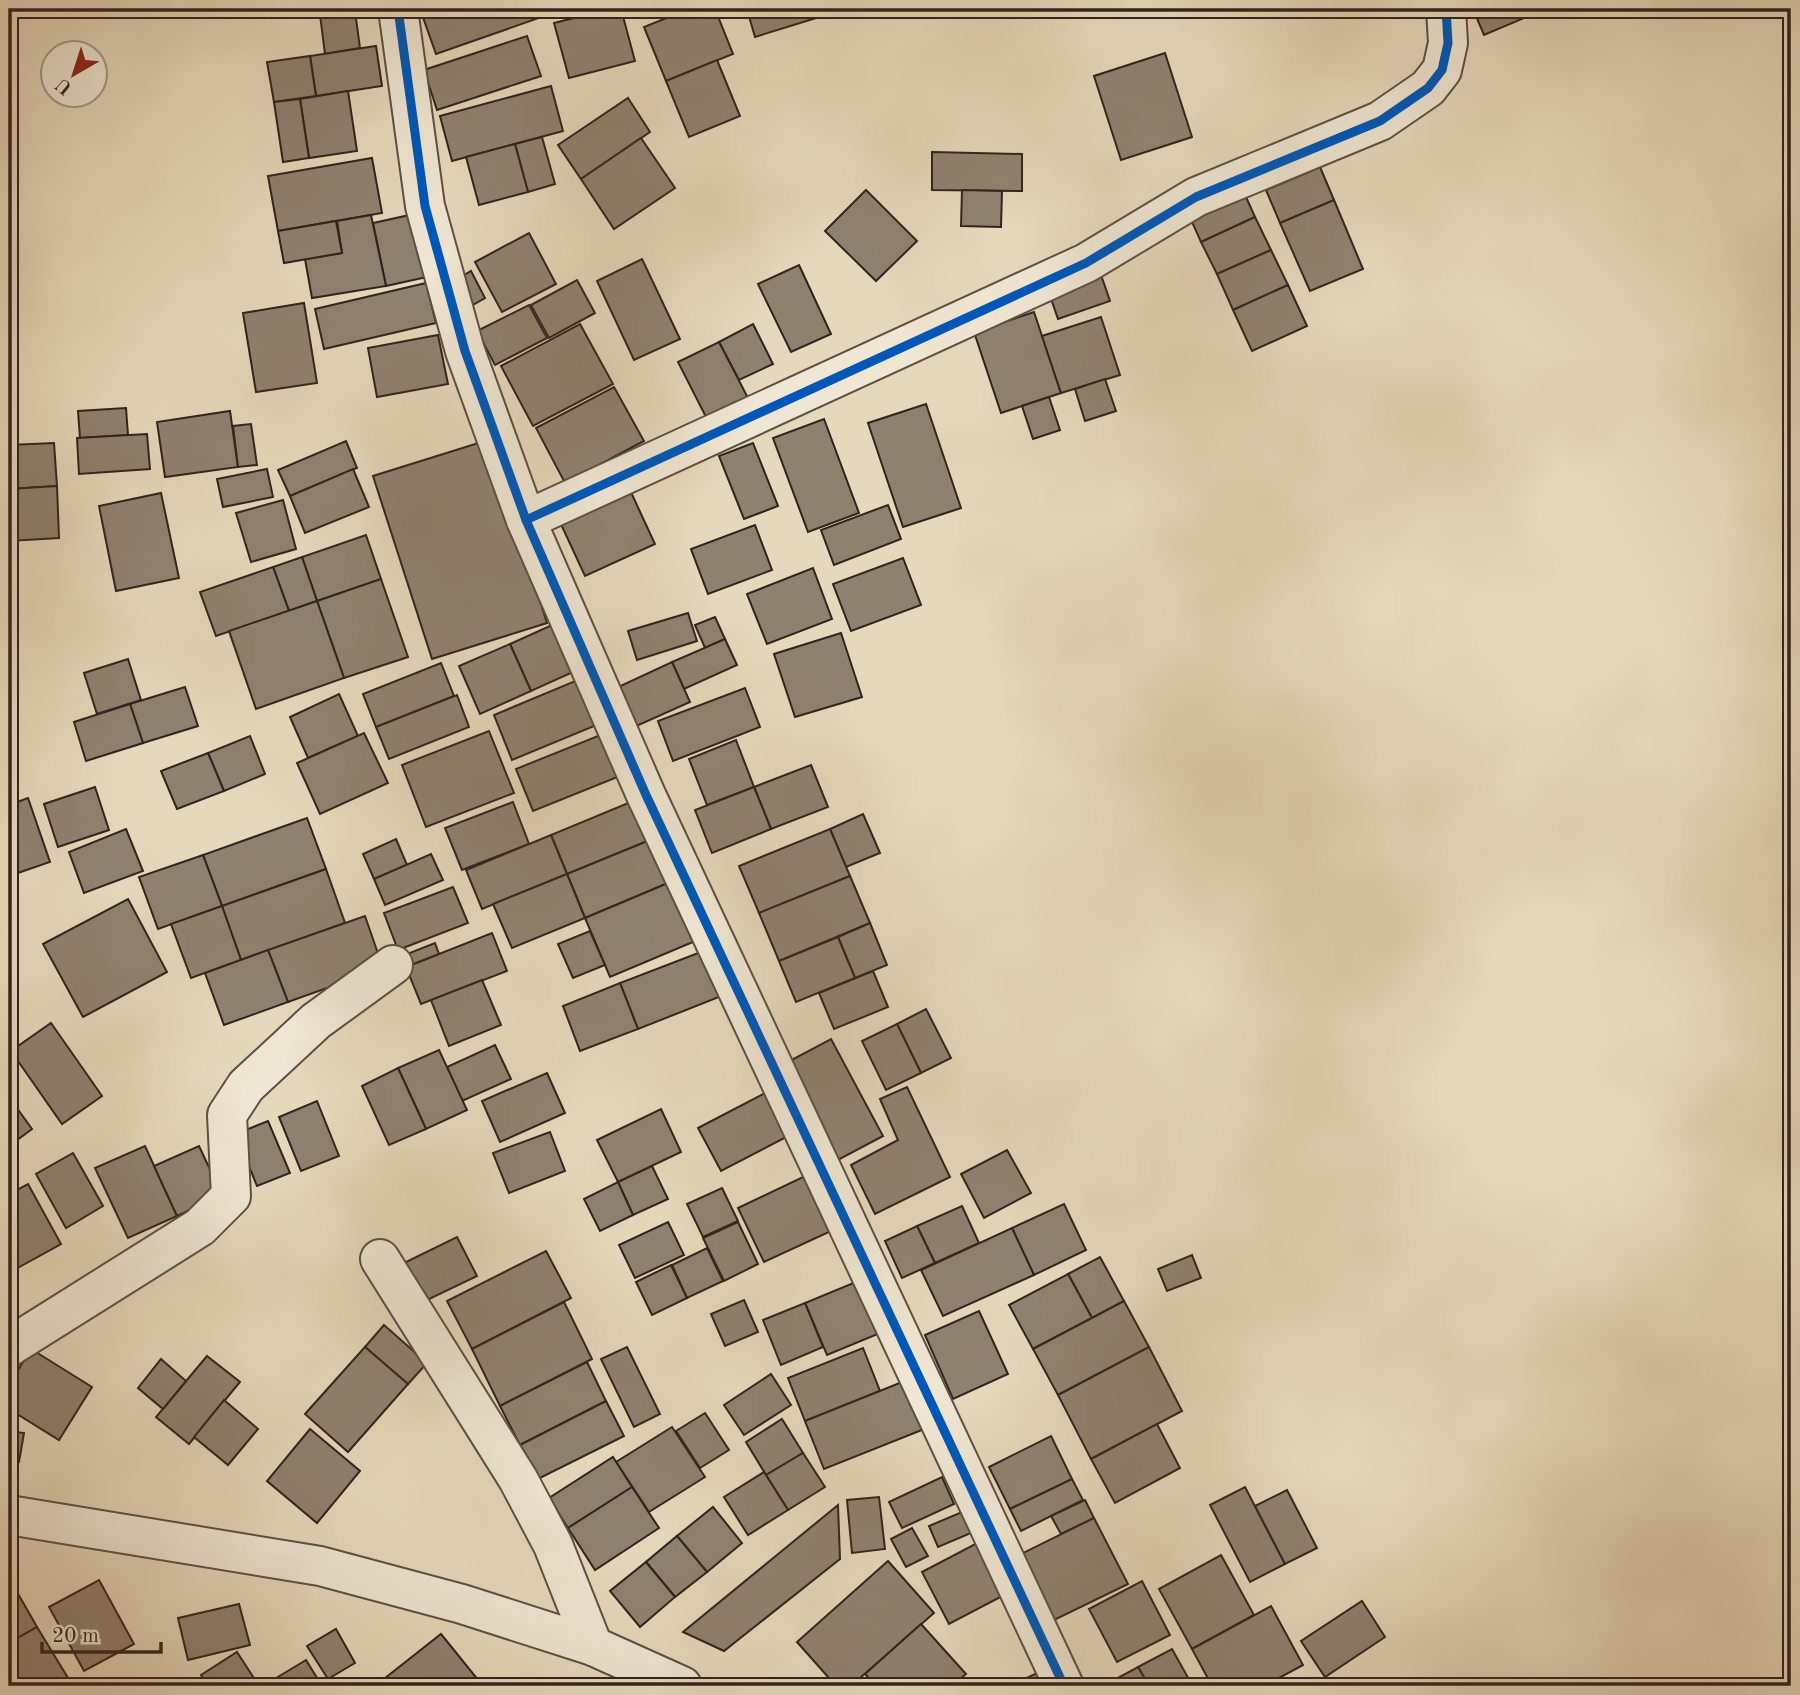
<svg xmlns="http://www.w3.org/2000/svg" width="1800" height="1695" viewBox="0 0 1800 1695" font-family="'Old Standard TT',serif">
  <style>
    .building { fill: #8f8170; stroke: #31231e; stroke-width: 2 }
    .lines { fill: none; stroke-linecap: round; stroke-linejoin: round }
    .minor-casing { stroke: #5e5045; stroke-width: 42 }
    .minor { stroke: #efe6d3; stroke-width: 38 }
    .cycleway-casing { stroke: #efe6d3; stroke-width: 13 }
    .cycleway { stroke: #0057b8; stroke-width: 9 }
  </style>
  <rect width="100%" height="100%" fill="#e6d8bb"/>
  <filter id="stains"><feTurbulence type="fractalNoise" baseFrequency=".00286" numOctaves="4"/><feColorMatrix values="0 0 0 0 .2 0 0 0 0 .09 0 0 0 0 .02 0 0 0 .5 -.17"/></filter>
  <radialGradient id="worn" r=".72"><stop offset=".6" stop-color="#630" stop-opacity="0"/><stop offset="1" stop-color="#630" stop-opacity=".3"/></radialGradient>
  <g class="building">
    <polygon points="420,9 551,9 553,13 436,54"/>
    <polygon points="582,9 610,9 584,16"/>
    <polygon points="610,9 621,9 635,61 569,78 554,23"/>
    <polygon points="689,9 715,9 733,54 666,81 644,27"/>
    <polygon points="763,9 813,9 816,18 755,37 748,13"/>
    <polygon points="1473,9 1528,9 1531,15 1484,35"/>
    <polygon points="355,11 360,48 325,54 320,15"/>
    <polygon points="527,36 541,76 437,110 424,70"/>
    <polygon points="376,46 382,86 316,96 310,56"/>
    <polygon points="1165,53 1192,137 1121,160 1094,76"/>
    <polygon points="310,56 316,96 274,102 267,62"/>
    <polygon points="717,60 740,116 689,137 666,81"/>
    <polygon points="551,86 563,131 452,161 440,116"/>
    <polygon points="348,91 357,151 309,158 300,99"/>
    <polygon points="628,98 650,132 581,179 558,145"/>
    <polygon points="300,99 309,158 283,162 274,102"/>
    <polygon points="542,137 555,184 528,192 515,144"/>
    <polygon points="641,138 675,188 614,229 581,179"/>
    <polygon points="515,144 528,192 479,205 466,157"/>
    <polygon points="932,152 1022,154 1022,191 932,190"/>
    <polygon points="372,158 382,213 278,231 268,176"/>
    <polygon points="1320,167 1334,200 1280,223 1266,190"/>
    <polygon points="1242,188 1255,217 1201,242 1188,213"/>
    <polygon points="866,190 917,241 876,281 825,231"/>
    <polygon points="962,190 1002,191 1001,227 961,226"/>
    <polygon points="1334,200 1363,269 1310,291 1280,223"/>
    <polygon points="414,214 427,277 386,286 373,223"/>
    <polygon points="371,215 386,286 312,298 305,259 342,253 337,221"/>
    <polygon points="1255,217 1271,250 1217,274 1201,242"/>
    <polygon points="336,221 342,253 284,263 278,231"/>
    <polygon points="529,233 556,284 502,312 475,262"/>
    <polygon points="1271,250 1288,285 1233,310 1217,274"/>
    <polygon points="642,259 680,339 634,360 597,281"/>
    <polygon points="799,265 831,334 791,352 758,284"/>
    <polygon points="1099,269 1110,301 1058,319 1047,287"/>
    <polygon points="471,271 485,298 471,306 456,280"/>
    <polygon points="577,280 595,313 549,338 531,305"/>
    <polygon points="426,283 436,323 324,349 315,309"/>
    <polygon points="1288,285 1307,326 1252,351 1233,310"/>
    <polygon points="304,303 317,383 256,392 243,313"/>
    <polygon points="529,305 547,338 495,365 477,331"/>
    <polygon points="1034,312 1061,393 1001,413 974,332"/>
    <polygon points="1101,317 1120,375 1061,393 1042,336"/>
    <polygon points="580,324 613,384 533,426 501,366"/>
    <polygon points="753,324 773,364 739,380 719,342"/>
    <polygon points="438,335 448,384 377,397 368,348"/>
    <polygon points="719,342 748,398 707,419 678,362"/>
    <polygon points="1105,379 1116,411 1085,421 1075,389"/>
    <polygon points="614,387 644,441 565,483 536,428"/>
    <polygon points="1049,397 1060,430 1033,439 1022,406"/>
    <polygon points="926,404 961,508 903,527 868,423"/>
    <polygon points="126,408 128,435 80,438 78,411"/>
    <polygon points="230,411 238,467 165,477 157,422"/>
    <polygon points="824,419 859,513 808,532 773,438"/>
    <polygon points="251,424 257,465 238,467 233,426"/>
    <polygon points="147,434 150,469 79,474 77,438"/>
    <polygon points="488,440 547,623 432,659 373,476"/>
    <polygon points="346,441 357,468 290,496 278,470"/>
    <polygon points="54,443 57,486 9,489 9,445"/>
    <polygon points="753,443 778,506 744,519 719,456"/>
    <polygon points="267,469 273,497 223,507 217,479"/>
    <polygon points="353,469 369,507 305,533 290,496"/>
    <polygon points="57,486 59,538 9,541 9,489"/>
    <polygon points="629,488 655,544 585,576 559,520"/>
    <polygon points="161,493 179,578 116,591 99,506"/>
    <polygon points="283,500 296,549 251,562 236,513"/>
    <polygon points="888,505 901,539 834,565 821,530"/>
    <polygon points="755,525 772,570 708,594 691,549"/>
    <polygon points="366,535 381,579 317,601 302,557"/>
    <polygon points="302,557 317,601 289,611 273,567"/>
    <polygon points="903,558 921,605 851,631 833,584"/>
    <polygon points="273,567 289,611 216,636 200,592"/>
    <polygon points="813,568 832,619 767,644 747,594"/>
    <polygon points="381,579 408,657 344,678 317,601"/>
    <polygon points="317,601 344,678 256,709 229,631"/>
    <polygon points="688,613 697,641 637,660 628,631"/>
    <polygon points="715,617 725,639 705,648 695,625"/>
    <polygon points="552,625 573,672 531,691 510,644"/>
    <polygon points="841,633 862,697 795,717 774,654"/>
    <polygon points="725,639 737,665 684,689 672,662"/>
    <polygon points="510,644 531,691 480,714 459,666"/>
    <polygon points="128,659 141,700 97,714 84,673"/>
    <polygon points="672,662 690,702 632,728 614,689"/>
    <polygon points="441,663 454,696 376,727 363,694"/>
    <polygon points="580,679 599,724 512,760 494,715"/>
    <polygon points="185,687 198,726 143,743 130,704"/>
    <polygon points="745,688 760,727 673,761 658,721"/>
    <polygon points="339,694 358,736 308,758 290,717"/>
    <polygon points="457,695 469,727 389,759 376,727"/>
    <polygon points="130,704 143,743 86,761 74,722"/>
    <polygon points="489,731 514,793 426,827 402,765"/>
    <polygon points="364,733 388,783 320,814 297,763"/>
    <polygon points="603,734 620,776 533,811 516,769"/>
    <polygon points="250,736 265,774 224,791 208,753"/>
    <polygon points="736,740 754,787 707,805 689,759"/>
    <polygon points="208,753 224,791 177,809 161,771"/>
    <polygon points="811,765 828,807 771,829 754,787"/>
    <polygon points="95,787 109,830 58,847 44,804"/>
    <polygon points="754,787 771,829 712,853 695,810"/>
    <polygon points="28,798 50,862 9,876 9,805"/>
    <polygon points="633,801 650,840 567,874 551,835"/>
    <polygon points="513,802 529,844 462,870 445,828"/>
    <polygon points="863,814 880,853 846,867 830,829"/>
    <polygon points="307,818 326,869 222,906 203,855"/>
    <polygon points="126,829 143,871 84,893 69,852"/>
    <polygon points="830,829 850,876 759,913 739,866"/>
    <polygon points="551,835 567,874 482,909 466,870"/>
    <polygon points="396,839 407,865 374,879 363,854"/>
    <polygon points="650,840 668,883 585,918 567,874"/>
    <polygon points="431,854 443,880 385,905 374,879"/>
    <polygon points="203,855 222,906 158,929 139,877"/>
    <polygon points="326,869 345,923 241,960 222,906"/>
    <polygon points="567,874 585,918 512,948 493,904"/>
    <polygon points="850,876 870,923 779,961 759,913"/>
    <polygon points="668,883 693,942 610,977 585,918"/>
    <polygon points="453,887 468,923 398,950 384,913"/>
    <polygon points="128,899 167,972 83,1017 43,944"/>
    <polygon points="222,906 241,960 191,978 171,924"/>
    <polygon points="365,916 383,968 288,1002 268,950"/>
    <polygon points="870,923 887,965 855,978 838,937"/>
    <polygon points="590,931 605,965 573,978 558,944"/>
    <polygon points="492,933 507,971 421,1004 406,967"/>
    <polygon points="838,937 855,978 796,1002 779,961"/>
    <polygon points="435,943 439,954 406,967 402,956"/>
    <polygon points="268,950 288,1002 224,1025 205,973"/>
    <polygon points="706,950 724,995 638,1029 620,983"/>
    <polygon points="873,971 888,1007 834,1029 819,993"/>
    <polygon points="482,980 501,1025 449,1046 431,1000"/>
    <polygon points="620,983 638,1029 580,1051 563,1006"/>
    <polygon points="926,1009 951,1058 921,1073 897,1024"/>
    <polygon points="51,1023 102,1096 62,1124 11,1051"/>
    <polygon points="897,1024 921,1073 886,1090 862,1041"/>
    <polygon points="831,1039 883,1136 838,1160 786,1063"/>
    <polygon points="495,1045 511,1079 462,1101 447,1067"/>
    <polygon points="439,1050 467,1110 426,1129 398,1068"/>
    <polygon points="398,1068 426,1129 389,1145 362,1086"/>
    <polygon points="547,1073 565,1113 500,1142 482,1101"/>
    <polygon points="907,1087 950,1177 875,1214 851,1165 898,1140 880,1099"/>
    <polygon points="769,1091 792,1134 721,1171 698,1128"/>
    <polygon points="9,1097 32,1129 9,1146"/>
    <polygon points="317,1101 339,1156 301,1171 279,1117"/>
    <polygon points="661,1109 681,1152 618,1182 597,1140"/>
    <polygon points="268,1121 290,1173 257,1186 236,1134"/>
    <polygon points="550,1132 565,1171 509,1193 493,1153"/>
    <polygon points="145,1146 177,1216 128,1238 95,1168"/>
    <polygon points="199,1146 222,1195 177,1216 154,1166"/>
    <polygon points="1007,1150 1031,1193 984,1218 961,1174"/>
    <polygon points="73,1153 103,1206 66,1228 36,1174"/>
    <polygon points="652,1166 668,1199 633,1215 618,1182"/>
    <polygon points="805,1176 831,1231 764,1262 738,1208"/>
    <polygon points="618,1182 633,1215 600,1231 584,1199"/>
    <polygon points="28,1184 61,1244 14,1270 9,1261 9,1194"/>
    <polygon points="722,1188 738,1221 703,1237 687,1204"/>
    <polygon points="1064,1204 1086,1250 1034,1275 1012,1228"/>
    <polygon points="962,1206 979,1243 935,1263 917,1226"/>
    <polygon points="668,1222 684,1255 635,1278 619,1245"/>
    <polygon points="738,1222 758,1264 724,1281 703,1238"/>
    <polygon points="917,1226 935,1263 902,1278 885,1241"/>
    <polygon points="1012,1228 1034,1275 943,1316 921,1270"/>
    <polygon points="457,1237 477,1276 421,1303 402,1264"/>
    <polygon points="707,1248 723,1281 687,1298 672,1265"/>
    <polygon points="546,1251 571,1298 472,1349 447,1301"/>
    <polygon points="1192,1255 1201,1278 1167,1291 1158,1269"/>
    <polygon points="1100,1257 1124,1301 1092,1318 1068,1274"/>
    <polygon points="671,1265 687,1298 652,1315 636,1282"/>
    <polygon points="1068,1274 1092,1318 1033,1349 1009,1305"/>
    <polygon points="863,1279 885,1331 827,1355 805,1303"/>
    <polygon points="744,1300 758,1332 725,1346 711,1314"/>
    <polygon points="1124,1301 1149,1347 1058,1395 1033,1349"/>
    <polygon points="564,1302 592,1359 500,1406 472,1349"/>
    <polygon points="805,1303 823,1347 781,1365 763,1320"/>
    <polygon points="979,1311 1008,1374 953,1399 925,1335"/>
    <polygon points="384,1325 427,1363 408,1384 365,1347"/>
    <polygon points="365,1347 408,1384 348,1452 305,1414"/>
    <polygon points="627,1347 660,1414 634,1427 601,1359"/>
    <polygon points="1149,1347 1182,1411 1091,1459 1058,1395"/>
    <polygon points="863,1348 880,1391 805,1421 788,1378"/>
    <polygon points="31,1349 92,1387 59,1440 9,1409 9,1385"/>
    <polygon points="207,1356 240,1382 189,1444 156,1417"/>
    <polygon points="161,1359 186,1381 163,1409 138,1388"/>
    <polygon points="587,1362 606,1401 520,1445 500,1406"/>
    <polygon points="771,1374 791,1405 744,1435 724,1405"/>
    <polygon points="902,1382 922,1430 824,1469 805,1421"/>
    <polygon points="224,1400 258,1429 228,1465 194,1437"/>
    <polygon points="606,1401 624,1436 538,1479 520,1445"/>
    <polygon points="705,1413 729,1450 700,1468 676,1431"/>
    <polygon points="782,1419 803,1453 766,1475 746,1442"/>
    <polygon points="1157,1424 1180,1468 1115,1503 1091,1459"/>
    <polygon points="672,1427 705,1477 649,1512 616,1462"/>
    <polygon points="310,1429 360,1471 317,1523 267,1481"/>
    <polygon points="9,1431 24,1433 19,1462 9,1461"/>
    <polygon points="1051,1436 1072,1479 1010,1509 989,1467"/>
    <polygon points="803,1453 825,1487 788,1510 766,1475"/>
    <polygon points="613,1457 632,1487 568,1528 549,1498"/>
    <polygon points="764,1472 788,1510 748,1535 724,1497"/>
    <polygon points="942,1477 954,1504 902,1528 889,1502"/>
    <polygon points="1072,1479 1083,1500 1021,1531 1010,1509"/>
    <polygon points="632,1487 659,1528 595,1570 568,1528"/>
    <polygon points="1245,1487 1285,1564 1250,1582 1210,1505"/>
    <polygon points="1287,1490 1317,1548 1285,1564 1255,1506"/>
    <polygon points="879,1497 885,1549 852,1553 847,1500"/>
    <polygon points="1085,1500 1094,1518 1061,1534 1051,1516"/>
    <polygon points="838,1505 840,1559 724,1651 683,1632"/>
    <polygon points="713,1507 742,1543 707,1572 677,1536"/>
    <polygon points="962,1512 971,1533 938,1547 929,1526"/>
    <polygon points="1094,1518 1128,1584 1048,1623 1015,1557"/>
    <polygon points="912,1528 928,1556 906,1567 891,1539"/>
    <polygon points="677,1536 707,1572 675,1597 646,1562"/>
    <polygon points="981,1541 1008,1593 949,1624 922,1572"/>
    <polygon points="1221,1555 1254,1615 1192,1649 1159,1589"/>
    <polygon points="888,1561 934,1613 851,1686 836,1686 797,1642"/>
    <polygon points="646,1562 675,1597 640,1627 610,1591"/>
    <polygon points="9,1578 37,1627 9,1643"/>
    <polygon points="99,1580 134,1644 84,1671 49,1607"/>
    <polygon points="1142,1581 1170,1635 1117,1662 1089,1609"/>
    <polygon points="1362,1601 1385,1637 1325,1677 1301,1641"/>
    <polygon points="239,1604 250,1645 188,1660 178,1618"/>
    <polygon points="1271,1606 1303,1665 1264,1686 1212,1686 1192,1649"/>
    <polygon points="921,1624 966,1674 952,1686 876,1686 865,1674"/>
    <polygon points="37,1627 68,1678 54,1686 9,1686 9,1643"/>
    <polygon points="336,1629 355,1663 328,1679 307,1646"/>
    <polygon points="441,1634 483,1686 375,1686"/>
    <polygon points="1172,1649 1191,1683 1185,1686 1149,1686 1138,1667"/>
    <polygon points="237,1652 257,1683 252,1686 208,1686 201,1675"/>
    <polygon points="306,1660 322,1686 263,1686"/>
    <polygon points="1138,1667 1149,1686 1103,1686"/>
    <polygon points="1041,1671 1048,1686 1010,1686"/>
  </g>
  <g class="lines">
    <defs>
      <g id="minor">
        <polyline points="398,9 425,206 465,351 526,520 646,795 1064,1686"/>
        <polyline points="526,520 1086,263 1196,197 1380,121 1428,88 1442,70 1448,43 1446,9"/>
        <polyline points="380,1259 518,1479 553,1545 593,1646"/>
        <polyline points="9,1347 200,1227 231,1196 227,1115 246,1086 316,1021 393,965"/>
        <polyline points="9,1515 320,1566 462,1604 593,1646 682,1686"/>
      </g>
    </defs>
    <use href="#minor" class="minor-casing"/>
    <use href="#minor" class="minor"/>
    <defs>
      <g id="cycleway">
        <polyline points="398,9 425,206 465,351 526,520 646,795 1064,1686"/>
        <polyline points="526,520 1086,263 1196,197 1380,121 1428,88 1442,70 1448,43 1446,9"/>
      </g>
    </defs>
    <use href="#cycleway" class="cycleway-casing"/>
    <use href="#cycleway" class="cycleway"/>
  </g>
  <rect width="1800" height="1695" fill="none" stroke="#e6d8bb" stroke-width="35"/>
  <rect x="10" y="10" width="1779" height="1674" fill="none" stroke="#31231e" stroke-width="3.5"/>
  <rect x="18" y="18" width="1765" height="1660" fill="none" stroke="#31231e" stroke-width="2"/>
  <g transform="translate(74 74) rotate(219)"><circle r="33" fill="#efe6d3" stroke="#a3988b" stroke-width="2"/>
  <path d="M0-5L12 26L0 18L-12 26Z" fill="#8f2418"/>
  <text y="-10" font-size="19" font-weight="bold" text-anchor="middle" fill="#31231e">U</text>
  </g>
  <path d="M42 1642v10h119v-10" fill="none" stroke="#31231e" stroke-width="3.5"/>
  <text x="52" y="1642" font-size="21" fill="#31231e" stroke="#efe6d3" stroke-width="5" paint-order="stroke">20 m</text>
  <rect width="100%" height="100%" filter="url(#stains)"/>
  <rect width="100%" height="100%" fill="url(#worn)"/>
</svg>
